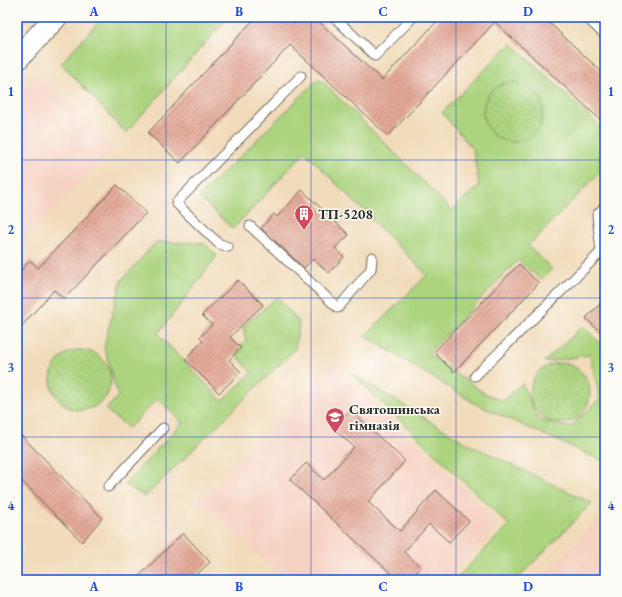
<svg xmlns="http://www.w3.org/2000/svg" width="622" height="597" viewBox="0 0 622 597" font-family="'EB Garamond',serif">
  <style>
    .built { fill: #f6d2c3 }
    .grass { fill: #acd47f; stroke: #6c8055 }
    .park { fill: url(#park-dots); stroke: #6c8055 }
    .building { fill: url(#building-hatch) }
    .lines { fill: none; stroke-linecap: round; stroke-linejoin: round }
    .lane-casing { stroke: #70695d; stroke-width: 11 }
    .secondary-casing { stroke: #70695d; stroke-width: 24 }
    .lane { stroke: #fff; stroke-width: 9 }
    .secondary { stroke: #fff; stroke-width: 22 }
    .grid { fill: none; stroke: #1d4ed8; stroke-width: 1; stroke-opacity: 0.55 }
    .labels { text-anchor: middle; stroke-width: 3; stroke-linejoin: round; paint-order: stroke }
    .poi-label { font-size: 14px; font-weight: bold; fill: #2b2b2b; stroke: #fdfcf7; text-anchor: start }
    .neatline { fill: none; stroke: #1d4ed8; stroke-width: 1.5 }
    .grid-label { font-size: 13px; text-anchor: middle; font-weight: bold; fill: #1d4ed8 }
  </style>
  <defs>
    <pattern id="park-dots" width="8" height="8" patternUnits="userSpaceOnUse"><rect width="8" height="8" fill="#acd47f"/><path d="M2 2h.1M6 6h.1" fill="none" stroke="#94b66e" stroke-width="1.8" stroke-linecap="round"/></pattern>
    <pattern id="building-hatch" width="6" height="6" patternUnits="userSpaceOnUse"><rect width="6" height="6" fill="#e4a998"/><path d="M-1 1l2-2M0 6l6-6M5 7l2-2" fill="none" stroke="#b98a7c"/></pattern>
  </defs>
  <rect width="100%" height="100%" fill="#fdfcf7"/>
  <filter id="ink" filterUnits="userSpaceOnUse"><feTurbulence type="fractalNoise" baseFrequency=".025" numOctaves="2"/><feDisplacementMap in="SourceGraphic" scale="8" xChannelSelector="R" yChannelSelector="G"/><feConvolveMatrix kernelMatrix="1 2 1 2 8 2 1 2 1" color-interpolation-filters="sRGB"/></filter>
  <filter id="wash" filterUnits="userSpaceOnUse"><feTurbulence type="fractalNoise" baseFrequency=".012" numOctaves="4" result="noise"/><feDisplacementMap in="SourceGraphic" scale="16" xChannelSelector="R" yChannelSelector="G"/><feGaussianBlur stdDeviation="0.9" result="paint"/><feColorMatrix in="noise" values="0 0 0 0 0 0 0 0 0 0 0 0 0 0 0 0 0 1.4 0 .05"/><feComposite in="paint" operator="in"/></filter>
  <g filter="url(#wash)">
    <rect width="100%" height="100%" fill="#f1dbba"/>
    <g class="built">
      <polygon points="39,74 115,149 17,244 17,97"/>
      <polygon points="333,363 500,524 445,580 284,580 200,500"/>
      <polygon points="605,511 605,580 540,580"/>
    </g>
    <g class="grass">
      <polygon points="103,17 228,17 126,133 61,63"/>
      <polygon points="511,43 605,131 605,167 528,246 552,269 541,280 518,260 428,354 484,393 503,401 522,383 538,420 570,427 600,399 590,355 544,362 583,326 605,348 605,462 476,404 365,336 427,275 305,152 233,229 199,197 319,78 452,210 479,186 473,149 442,113"/>
      <polygon points="156,242 204,243 217,256 158,334 222,401 252,373 235,353 246,340 243,327 277,297 299,322 295,349 145,497 125,484 182,423 158,398 129,428 106,410 118,396 104,346 121,281"/>
      <polygon points="352,374 468,444 592,503 516,580 455,580 509,525"/>
    </g>
    <g class="park">
      <circle cx="513" cy="112" r="30"/>
      <circle cx="81" cy="380" r="30"/>
      <circle cx="560" cy="393" r="30"/>
    </g>
    <g id="blocks">
      <g class="building">
        <polygon points="256,17 314,17 382,80 441,17 543,17 605,75 605,124 495,22 388,136 290,45 180,163 148,133"/>
        <polygon points="117,185 146,213 64,299 54,290 17,331 17,275 30,260 38,268"/>
        <polygon points="302,190 349,235 335,248 344,257 329,273 313,259 304,268 261,228 274,214 277,217"/>
        <polygon points="519,264 539,283 454,372 434,352"/>
        <polygon points="238,280 263,305 230,337 241,348 229,360 241,372 219,393 185,359 203,341 200,337 212,325 202,315"/>
        <polygon points="605,299 605,337 586,318"/>
        <polygon points="350,410 405,461 368,502 400,531 436,490 469,521 449,542 429,524 404,552 421,567 409,580 398,580 290,480 306,463 324,480 354,447 333,428"/>
        <polygon points="17,431 102,518 82,542 17,476"/>
        <polygon points="183,533 210,562 191,580 135,580"/>
      </g>
    </g>
  </g>
  <g filter="url(#ink)">
    <use href="#blocks" fill-opacity="0" stroke="#70695d" stroke-width="1"/>
    <g class="lines">
      <defs>
        <g id="lane">
          <polyline points="334,17 375,56 413,17"/>
          <polyline points="586,17 605,35"/>
          <polyline points="605,206 597,215 601,252 605,255"/>
          <polyline points="250,226 338,308 371,269 372,257"/>
          <polyline points="228,247 218,243 176,203 301,76"/>
          <polyline points="475,376 601,252"/>
          <polyline points="108,487 163,428"/>
        </g>
        <polyline id="secondary" points="17,59 56,17"/>
      </defs>
      <use href="#lane" class="lane-casing"/>
      <use href="#secondary" class="secondary-casing"/>
      <use href="#lane" class="lane"/>
      <use href="#secondary" class="secondary"/>
    </g>
  </g>
  <path class="grid" d="M166 17V580M311 17V580M456 17V580M17 160H605M17 298H605M17 437H605"/>
  <defs>
    <symbol id="building-pin" viewBox="-11 -11 22 30"><path d="M0 17L-7.5 6A9.5 9.5 0 1 1 7.5 6Z" fill="#d1495b" stroke="#fdfcf7"/><path d="M-4-6H4V6H1V3H-1V6H-4ZM-2.5-4.3h1.7v1.8h-1.7ZM.8-4.3h1.7v1.8H.8ZM-2.5-1h1.7V.8h-1.7ZM.8-1h1.7V.8H.8Z" fill="#fff"/></symbol>
    <symbol id="school-pin" viewBox="-11 -11 22 30"><path d="M0 17L-7.5 6A9.5 9.5 0 1 1 7.5 6Z" fill="#d1495b" stroke="#fdfcf7"/><path d="M0-5L7-2L0 1L-7-2ZM-4 1L0 2.5L4 1V4Q0 6-4 4Z" fill="#fff"/></symbol>
  </defs>
  <g fill-rule="evenodd">
    <use href="#building-pin" x="293" y="203" width="22" height="30"/>
    <use href="#school-pin" x="324" y="406" width="22" height="30"/>
  </g>
  <g class="labels">
    <g class="poi-label">
      <text x="318" y="219">ТП-5208</text>
      <text x="349" y="414">Святошинська<tspan x="349" dy="16">гімназія</tspan></text>
    </g>
  </g>
  <rect width="622" height="597" fill="none" stroke="#fdfcf7" stroke-width="44"/>
  <rect x="22" y="22" width="578" height="553" class="neatline"/>
  <g class="grid-label">
    <text x="94" y="16">A</text>
    <text x="239" y="16">B</text>
    <text x="383" y="16">C</text>
    <text x="528" y="16">D</text>
    <text x="11" y="96">1</text>
    <text x="611" y="96">1</text>
    <text x="11" y="234">2</text>
    <text x="611" y="234">2</text>
    <text x="11" y="372">3</text>
    <text x="611" y="372">3</text>
    <text x="11" y="510">4</text>
    <text x="611" y="510">4</text>
    <text x="94" y="591">A</text>
    <text x="239" y="591">B</text>
    <text x="383" y="591">C</text>
    <text x="528" y="591">D</text>
  </g>
</svg>
